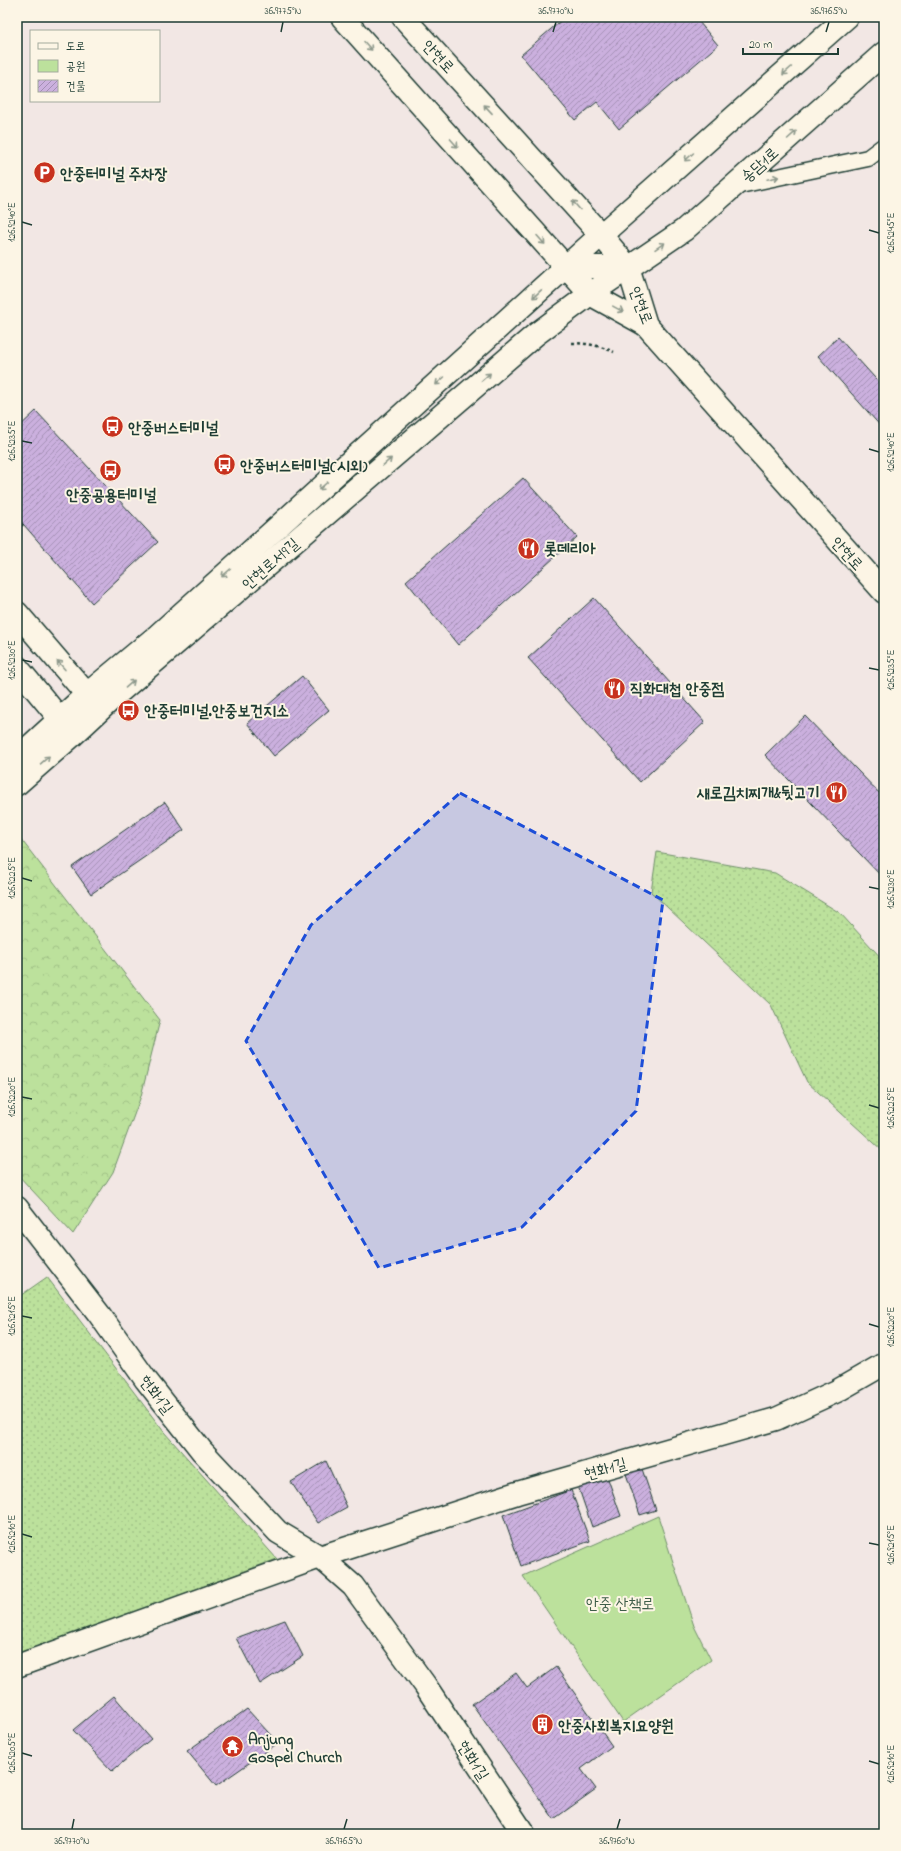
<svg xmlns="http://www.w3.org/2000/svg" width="901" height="1851" viewBox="0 0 901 1851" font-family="'Indie Flower','Poor Story',sans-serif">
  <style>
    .grass { fill: url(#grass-dots); stroke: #6e8f68 }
    .forest { fill: url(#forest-crowns); stroke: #6e8f68 }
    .park { fill: #bce19c; stroke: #6e8f68 }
    .building { fill: url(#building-hatch); stroke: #1f3d34 }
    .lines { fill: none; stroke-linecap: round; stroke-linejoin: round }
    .lane-casing { stroke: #1f3d34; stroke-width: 19 }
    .street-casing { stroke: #1f3d34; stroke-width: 25 }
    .secondary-casing { stroke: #1f3d34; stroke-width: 25 }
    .path { stroke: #1f3d34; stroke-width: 2.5; stroke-dasharray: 3 3; stroke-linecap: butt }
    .lane { stroke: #fcf5e5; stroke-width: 16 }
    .street { stroke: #fcf5e5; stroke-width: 22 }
    .secondary { stroke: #fcf5e5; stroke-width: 22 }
    .oneway { stroke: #8e998c }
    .marked { fill: #1d4ed8; fill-opacity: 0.2; stroke: #1d4ed8; stroke-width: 3; stroke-dasharray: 8 5; stroke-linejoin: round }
    .ticks { fill: none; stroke: #1f3d34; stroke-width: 1.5 }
    .labels { text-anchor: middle; stroke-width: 4; stroke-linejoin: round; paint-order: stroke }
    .street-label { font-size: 16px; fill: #1f3d34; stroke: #fcf5e5 }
    .poi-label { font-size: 16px; font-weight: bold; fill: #1f3d34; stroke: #fcf5e5; text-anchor: start }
    .park-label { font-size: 16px; fill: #3e5e49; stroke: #fcf5e5 }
    .neatline { fill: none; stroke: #1f3d34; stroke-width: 1.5 }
    .ticks-label { font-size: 10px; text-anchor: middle; fill: #1f3d34 }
  </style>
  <defs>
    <pattern id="grass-dots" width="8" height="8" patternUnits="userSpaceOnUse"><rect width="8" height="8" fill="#bce19c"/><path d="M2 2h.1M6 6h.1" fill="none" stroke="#a1c287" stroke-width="1.8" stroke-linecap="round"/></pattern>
    <pattern id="forest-crowns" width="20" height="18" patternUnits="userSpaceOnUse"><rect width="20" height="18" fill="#bce19c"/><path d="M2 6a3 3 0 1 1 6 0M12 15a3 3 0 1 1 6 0" fill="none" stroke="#a1c287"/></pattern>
    <pattern id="building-hatch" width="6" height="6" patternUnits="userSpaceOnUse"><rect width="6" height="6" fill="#cbb0de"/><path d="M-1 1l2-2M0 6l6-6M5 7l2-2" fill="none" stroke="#a490b5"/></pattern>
  </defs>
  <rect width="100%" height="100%" fill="#f2e7e4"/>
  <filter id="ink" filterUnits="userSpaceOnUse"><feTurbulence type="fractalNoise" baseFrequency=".025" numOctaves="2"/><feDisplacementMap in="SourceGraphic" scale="8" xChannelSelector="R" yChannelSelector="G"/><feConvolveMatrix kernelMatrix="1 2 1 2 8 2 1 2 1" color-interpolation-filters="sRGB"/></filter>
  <g filter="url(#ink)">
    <g class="grass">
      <polygon points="657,852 775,873 840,913 884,961 884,1152 807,1082 771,1005 651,892"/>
      <polygon points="47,1277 164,1432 277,1559 17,1656 17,1298"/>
    </g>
    <polygon class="forest" points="20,838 160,1020 141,1096 113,1172 73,1234 17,1174 17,841"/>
    <polygon class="park" points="658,1516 694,1626 711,1660 623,1722 523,1576"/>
    <g class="building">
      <polygon points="565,17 695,17 718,45 619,129 597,102 575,120 521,55"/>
      <polygon points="838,337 884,388 884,430 818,356"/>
      <polygon points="36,411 158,542 92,603 17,517 17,429"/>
      <polygon points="523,478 577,537 458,645 406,581"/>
      <polygon points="594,598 705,722 640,782 528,658"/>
      <polygon points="302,676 329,710 274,756 247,723"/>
      <polygon points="805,716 884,798 884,879 765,755"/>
      <polygon points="165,802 184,830 91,894 72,867"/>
      <polygon points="326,1461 347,1507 318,1523 291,1482"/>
      <polygon points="641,1466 656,1510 640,1515 625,1471"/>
      <polygon points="607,1476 621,1516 592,1527 578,1486"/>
      <polygon points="571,1490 590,1541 521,1566 503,1515"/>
      <polygon points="285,1620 303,1656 260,1684 236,1638"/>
      <polygon points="556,1667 612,1746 581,1769 596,1789 554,1819 472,1704 516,1673 527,1688"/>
      <polygon points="114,1696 151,1739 112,1771 73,1730"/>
      <polygon points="247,1709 278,1743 216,1786 187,1751"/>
    </g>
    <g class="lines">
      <defs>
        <polyline id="lane" points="735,186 868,158 884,146"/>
        <g id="street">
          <polyline points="17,1208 99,1314 146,1380 202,1451 278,1532 320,1557 353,1586 425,1685 524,1834"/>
          <polyline points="17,1666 320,1557 517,1493 776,1419 837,1391 884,1364"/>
        </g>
        <g id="secondary">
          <polyline points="342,17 590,294 646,325"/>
          <polyline points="403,17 601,235 628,267 646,325 884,592"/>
          <polyline points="566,267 628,267"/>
          <polyline points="17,613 96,705"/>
          <polyline points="17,667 70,731"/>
          <polyline points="17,758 87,694 158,635 601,235 847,17"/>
          <polyline points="17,784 73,735 116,695 535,335 590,294 684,230 884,53"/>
        </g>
      </defs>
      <use href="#lane" class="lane-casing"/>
      <use href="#street" class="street-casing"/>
      <use href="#secondary" class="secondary-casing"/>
      <g class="path">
        <path d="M572 343C587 343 600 346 614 352"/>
        <polyline points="17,530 23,524"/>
      </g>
      <use href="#lane" class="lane"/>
      <use href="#street" class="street"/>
      <use href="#secondary" class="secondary"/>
    </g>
    <defs><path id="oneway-shaft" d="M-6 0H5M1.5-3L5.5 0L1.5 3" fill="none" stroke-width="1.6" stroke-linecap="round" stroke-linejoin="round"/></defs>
    <g class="oneway">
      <use href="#oneway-shaft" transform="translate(368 46) rotate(48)"/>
      <use href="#oneway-shaft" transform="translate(787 71) rotate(138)"/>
      <use href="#oneway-shaft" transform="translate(488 109) rotate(-133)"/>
      <use href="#oneway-shaft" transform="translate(792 135) rotate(-42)"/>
      <use href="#oneway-shaft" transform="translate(454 143) rotate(48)"/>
      <use href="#oneway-shaft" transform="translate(689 157) rotate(138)"/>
      <use href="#oneway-shaft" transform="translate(773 178) rotate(-12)"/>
      <use href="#oneway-shaft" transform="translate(576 205) rotate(-131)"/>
      <use href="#oneway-shaft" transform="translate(541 240) rotate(48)"/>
      <use href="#oneway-shaft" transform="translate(660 246) rotate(-34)"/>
      <use href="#oneway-shaft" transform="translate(537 294) rotate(137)"/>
      <use href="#oneway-shaft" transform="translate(618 309) rotate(29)"/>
      <use href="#oneway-shaft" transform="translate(486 377) rotate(-41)"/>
      <use href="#oneway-shaft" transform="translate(440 381) rotate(138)"/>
      <use href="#oneway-shaft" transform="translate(387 462) rotate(-41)"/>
      <use href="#oneway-shaft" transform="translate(323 486) rotate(138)"/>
      <use href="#oneway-shaft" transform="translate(226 573) rotate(138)"/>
      <use href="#oneway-shaft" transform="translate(61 665) rotate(-131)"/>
      <use href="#oneway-shaft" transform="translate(130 684) rotate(-41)"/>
      <use href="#oneway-shaft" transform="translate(45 760) rotate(-41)"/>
    </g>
  </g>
  <path class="marked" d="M460 793 663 900 636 1111 522 1227 379 1268 246 1041 311 925Z"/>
  <path class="ticks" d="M281 32 283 22M553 32 556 22M826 32 829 22M22 222 32 225M869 230 879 233M22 441 32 443M869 449 879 452M22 660 32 662M869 668 879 670M22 878 32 881M869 887 879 889M22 1097 32 1099M869 1105 879 1108M22 1316 32 1318M869 1324 879 1327M22 1534 32 1537M869 1543 879 1545M22 1753 32 1756M869 1761 879 1764M72 1829 74 1819M344 1829 347 1819M617 1829 620 1819"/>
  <defs>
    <symbol id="parking-disc" viewBox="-11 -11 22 22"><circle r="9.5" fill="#c8321e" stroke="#fcf5e5"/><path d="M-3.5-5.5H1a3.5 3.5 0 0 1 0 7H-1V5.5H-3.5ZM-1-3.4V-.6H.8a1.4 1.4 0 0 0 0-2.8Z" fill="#fff"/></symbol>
    <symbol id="bus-disc" viewBox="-11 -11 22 22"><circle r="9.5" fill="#c8321e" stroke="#fcf5e5"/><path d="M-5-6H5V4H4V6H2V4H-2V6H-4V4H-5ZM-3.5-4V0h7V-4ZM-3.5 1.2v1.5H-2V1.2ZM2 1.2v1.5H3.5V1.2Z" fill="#fff"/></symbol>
    <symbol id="restaurant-disc" viewBox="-11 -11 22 22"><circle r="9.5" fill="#c8321e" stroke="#fcf5e5"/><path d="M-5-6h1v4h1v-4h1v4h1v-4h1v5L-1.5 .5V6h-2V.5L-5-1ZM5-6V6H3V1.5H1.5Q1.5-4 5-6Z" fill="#fff"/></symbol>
    <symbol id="building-disc" viewBox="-11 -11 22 22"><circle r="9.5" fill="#c8321e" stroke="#fcf5e5"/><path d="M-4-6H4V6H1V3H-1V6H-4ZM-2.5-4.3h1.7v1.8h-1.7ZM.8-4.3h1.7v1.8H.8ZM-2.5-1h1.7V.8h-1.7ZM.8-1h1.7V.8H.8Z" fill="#fff"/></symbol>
    <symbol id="temple-disc" viewBox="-11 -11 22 22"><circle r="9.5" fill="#c8321e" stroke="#fcf5e5"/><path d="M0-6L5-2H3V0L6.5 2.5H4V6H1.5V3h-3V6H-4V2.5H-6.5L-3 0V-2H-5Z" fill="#fff"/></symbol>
  </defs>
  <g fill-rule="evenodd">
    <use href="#parking-disc" x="32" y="160" width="25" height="25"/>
    <use href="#bus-disc" x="100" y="414" width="25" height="25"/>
    <use href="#bus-disc" x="212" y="452" width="25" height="25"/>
    <use href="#bus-disc" x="98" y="458" width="25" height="25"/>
    <use href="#restaurant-disc" x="516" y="536" width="25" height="25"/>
    <use href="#restaurant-disc" x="602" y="676" width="25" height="25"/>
    <use href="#bus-disc" x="116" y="698" width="25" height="25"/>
    <use href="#restaurant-disc" x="824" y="780" width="25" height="25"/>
    <use href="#building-disc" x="530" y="1712" width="25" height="25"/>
    <use href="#temple-disc" x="220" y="1734" width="25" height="25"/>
  </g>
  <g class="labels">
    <g class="street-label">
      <text transform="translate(439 56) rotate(47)" y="6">안현로</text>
      <text transform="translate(759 164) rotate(-42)" y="6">송담1로</text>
      <text transform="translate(642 305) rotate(69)" y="6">안현로</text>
      <text transform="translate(848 553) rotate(48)" y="6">안현로</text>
      <text transform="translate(270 563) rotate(-41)" y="6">안현로서9길</text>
      <text transform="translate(157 1394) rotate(52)" y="6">현화1길</text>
      <text transform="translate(605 1468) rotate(-16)" y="6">현화1길</text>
      <text transform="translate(474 1760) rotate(57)" y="6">현화1길</text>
    </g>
    <g class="poi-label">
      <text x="60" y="179">안중터미널 주차장</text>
      <text x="128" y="433">안중버스터미널</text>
      <text x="240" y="471">안중버스터미널(시외)</text>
      <text x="111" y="500" text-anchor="middle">안중공용터미널</text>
      <text x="544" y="554">롯데리아</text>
      <text x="630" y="694">직화대첩 안중점</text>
      <text x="144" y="716">안중터미널.안중보건지소</text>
      <text x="820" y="798" text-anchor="end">새로김치찌개&amp;뒷고기</text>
      <text x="558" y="1731">안중사회복지요양원</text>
      <text x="248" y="1744">Anjung<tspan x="248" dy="18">Gospel Church</tspan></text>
    </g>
    <g class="park-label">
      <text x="620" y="1609">안중 산책로</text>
    </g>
  </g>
  <rect width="901" height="1851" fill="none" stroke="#fcf5e5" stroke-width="44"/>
  <rect x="30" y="30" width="130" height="72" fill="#fcf5e5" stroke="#a4ab9e"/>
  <rect x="38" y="43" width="20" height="6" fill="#fcf5e5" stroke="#a4ab9e"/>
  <text x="66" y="50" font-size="12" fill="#1f3d34">도로</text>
  <rect x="38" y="60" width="20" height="12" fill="#bce19c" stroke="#a4ab9e"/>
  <text x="66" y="70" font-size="12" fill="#1f3d34">공원</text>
  <rect x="38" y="80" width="20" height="12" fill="url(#building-hatch)" stroke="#a4ab9e"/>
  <text x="66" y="90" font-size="12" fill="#1f3d34">건물</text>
  <path d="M743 48v6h95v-6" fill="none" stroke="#1f3d34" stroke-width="2"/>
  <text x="749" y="48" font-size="12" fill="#1f3d34" stroke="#fcf5e5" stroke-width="3" paint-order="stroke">20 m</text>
  <rect x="22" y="22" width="857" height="1807" class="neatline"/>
  <g class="ticks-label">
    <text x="283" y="14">36.9775°N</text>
    <text x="556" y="14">36.9770°N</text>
    <text x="829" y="14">36.9765°N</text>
    <text transform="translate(11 222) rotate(-90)" y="4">126.9240°E</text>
    <text transform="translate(890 233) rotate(-90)" y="4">126.9245°E</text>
    <text transform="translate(11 441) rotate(-90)" y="4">126.9235°E</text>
    <text transform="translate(890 452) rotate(-90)" y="4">126.9240°E</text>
    <text transform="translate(11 660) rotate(-90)" y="4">126.9230°E</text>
    <text transform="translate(890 670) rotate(-90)" y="4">126.9235°E</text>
    <text transform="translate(11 878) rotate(-90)" y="4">126.9225°E</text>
    <text transform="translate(890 889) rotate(-90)" y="4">126.9230°E</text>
    <text transform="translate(11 1097) rotate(-90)" y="4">126.9220°E</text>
    <text transform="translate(890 1108) rotate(-90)" y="4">126.9225°E</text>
    <text transform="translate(11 1316) rotate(-90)" y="4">126.9215°E</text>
    <text transform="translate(890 1327) rotate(-90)" y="4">126.9220°E</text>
    <text transform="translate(11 1534) rotate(-90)" y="4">126.9210°E</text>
    <text transform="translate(890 1545) rotate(-90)" y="4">126.9215°E</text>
    <text transform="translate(11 1753) rotate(-90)" y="4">126.9205°E</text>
    <text transform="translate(890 1764) rotate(-90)" y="4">126.9210°E</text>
    <text x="72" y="1844">36.9770°N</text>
    <text x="344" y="1844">36.9765°N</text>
    <text x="617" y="1844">36.9760°N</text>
  </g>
</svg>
